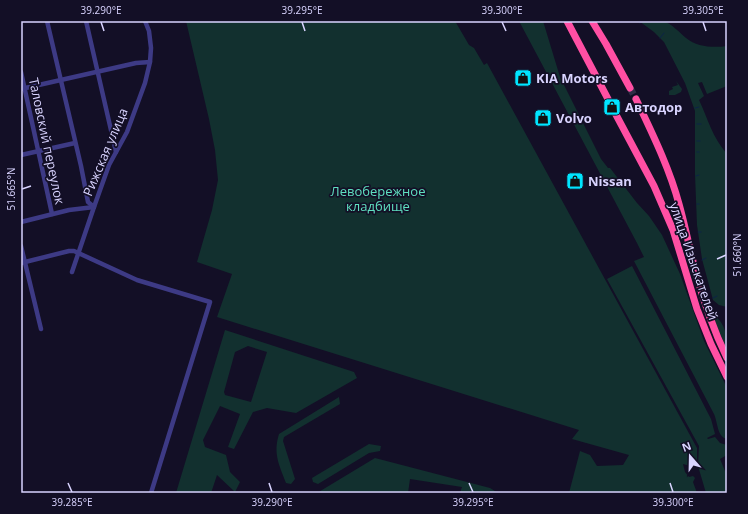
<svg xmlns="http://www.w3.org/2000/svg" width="748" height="514" viewBox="0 0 748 514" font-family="'Open Sans',sans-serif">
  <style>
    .green { fill: #12302f; fill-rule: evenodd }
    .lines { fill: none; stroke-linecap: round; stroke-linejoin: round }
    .stream { stroke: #0c2248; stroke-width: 1 }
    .highway-tunnel { stroke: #312d47; stroke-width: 7; stroke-dasharray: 7 3.5; stroke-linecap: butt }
    .minor { stroke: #3d3a85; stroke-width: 4.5 }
    .highway { stroke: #ff4fa3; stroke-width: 7 }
    .ticks { fill: none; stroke: #d9d4ff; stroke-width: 1.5 }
    .labels { text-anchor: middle; stroke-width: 3.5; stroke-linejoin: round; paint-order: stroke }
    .poi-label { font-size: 13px; font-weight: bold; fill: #d9d4ff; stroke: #130f26; text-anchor: start }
    .street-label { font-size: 13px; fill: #d9d4ff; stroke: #130f26 }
    .park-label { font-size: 13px; fill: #5fe0c0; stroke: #130f26 }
    .neatline { fill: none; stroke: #d9d4ff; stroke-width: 1.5 }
    .ticks-label { font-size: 10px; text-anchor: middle; fill: #d9d4ff }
  </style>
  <rect width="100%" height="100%" fill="#130f26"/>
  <g class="green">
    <polygon points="186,21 455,21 469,45 474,48 484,65 487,63 697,448 697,466 694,467 683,464 685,472 689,477 693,476 695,478 693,482 697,493 569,493 580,451 590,455 597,466 623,465 629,455 572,439 579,430 217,317 232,274 197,262 212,210 218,180 215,150 209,119"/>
    <path d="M519 21H543L560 77 601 159 608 168H610L637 203 649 216 662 235 680 274 704 341 727 388V439C717 437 718 423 714 414L634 261 644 257 637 243Z"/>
    <path d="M639 21C646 21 656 19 663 21 672 24 679 32 686 38 697 47 713 48 727 46V86L707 94 702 82 698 83 704 96 699 100C708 119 712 137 727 154V307L719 305 713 300 702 259 697 225 695 174V111L685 83 664 42 654 32Z"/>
    <polygon points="676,81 682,89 681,92 675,95 669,95 669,91 673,89 672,87 678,85"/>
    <polygon points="632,266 711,419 715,434 707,438 708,439 715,437 720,443 727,445 727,455 720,459 725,471 727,472 727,493 706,493 698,466 699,446 607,279"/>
    <path d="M711 312C725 323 727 333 727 350Z"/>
    <path d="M225 330 354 372 357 378 296 413 267 408 253 412 234 449 228 447 240 414 220 406 203 440 205 447 226 455 230 472 240 482 235 492 217 475 211 493H176ZM248 346 267 352 251 402 225 395 224 392 235 352Z"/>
    <path d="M339 397 340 404 284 437 283 441 295 479 291 484 286 483C279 464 273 454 279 434Z"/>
    <polygon points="369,444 381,446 380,451 369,453 318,484 313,482 312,478"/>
    <polygon points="375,458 490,488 498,493 460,493 462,487 410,479 408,493 317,493"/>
  </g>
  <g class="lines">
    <g class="stream">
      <polyline points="640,23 641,21"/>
      <polyline points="660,38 664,33"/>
      <polyline points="695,108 699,107"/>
      <polyline points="697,124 701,124"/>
      <polyline points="697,141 700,141"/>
      <polyline points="697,152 699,152"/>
      <polyline points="696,176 699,175"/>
      <polyline points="697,204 699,204"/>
      <polyline points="698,232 701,232"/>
      <polyline points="702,260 706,258"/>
      <polyline points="713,298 717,296"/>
    </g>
    <g class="highway-tunnel">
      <polyline points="630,88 636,99"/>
      <polyline points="608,99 614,111"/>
    </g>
    <g class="minor">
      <polyline points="47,21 81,166 88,202 94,207"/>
      <polyline points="86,21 116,152"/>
      <polyline points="21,72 52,214"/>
      <polyline points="21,89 136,63 150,62"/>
      <polyline points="21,155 75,143"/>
      <polyline points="21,222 69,210 94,207"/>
      <polyline points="21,246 41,329"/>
      <polyline points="21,263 69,251 74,251 137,280 210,302 151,493"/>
      <polyline points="72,272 94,207 109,165 127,132 145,83 150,62 151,48 149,31 145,21"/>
    </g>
    <g class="highway">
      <polyline points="567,21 608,99"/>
      <polyline points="592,21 606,44 630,88"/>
      <path d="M636 99C652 133 669 167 679 204 685 225 689 247 695 269 703 300 713 329 727 358"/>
      <polyline points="614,111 654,186 673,230 697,309 711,344 727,377"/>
    </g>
  </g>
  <path class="ticks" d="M101 22 104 31M302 22 305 31M502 22 506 31M703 22 706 31M22 189 31 186M717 259 726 255M68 483 72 492M269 483 272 492M469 483 473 492M670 483 673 492"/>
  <defs>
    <symbol id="shop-square" viewBox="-11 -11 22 22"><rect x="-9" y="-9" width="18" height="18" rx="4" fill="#00e5ff" stroke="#130f26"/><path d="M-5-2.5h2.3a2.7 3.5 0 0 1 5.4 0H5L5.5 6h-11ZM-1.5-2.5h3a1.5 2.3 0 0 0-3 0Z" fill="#111"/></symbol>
  </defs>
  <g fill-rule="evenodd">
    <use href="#shop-square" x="513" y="68" width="20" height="20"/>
    <use href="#shop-square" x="602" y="97" width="20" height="20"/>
    <use href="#shop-square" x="533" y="108" width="20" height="20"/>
    <use href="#shop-square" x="565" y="171" width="20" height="20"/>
  </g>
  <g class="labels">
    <g class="poi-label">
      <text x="536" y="83">KIA Motors</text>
      <text x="625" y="112">Автодор</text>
      <text x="556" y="123">Volvo</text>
      <text x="588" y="186">Nissan</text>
    </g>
    <g class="street-label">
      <text transform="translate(47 141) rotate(78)" y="5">Таловский переулок</text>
      <text transform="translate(105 152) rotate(-67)" y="5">Рижская улица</text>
      <text transform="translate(694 261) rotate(71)" y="5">улица Изыскателей</text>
    </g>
    <g class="park-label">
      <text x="378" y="196">Левобережное<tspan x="378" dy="15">кладбище</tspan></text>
    </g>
  </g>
  <rect width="748" height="514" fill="none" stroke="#130f26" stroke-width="44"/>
  <g transform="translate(690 456) rotate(340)" stroke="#130f26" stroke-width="3" paint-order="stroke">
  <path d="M0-3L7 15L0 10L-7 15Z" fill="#d9d4ff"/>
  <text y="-6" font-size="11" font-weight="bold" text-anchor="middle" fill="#d9d4ff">N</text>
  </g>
  <rect x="22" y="22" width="704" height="470" class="neatline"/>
  <g class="ticks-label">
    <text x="101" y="14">39.290°E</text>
    <text x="302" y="14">39.295°E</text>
    <text x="502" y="14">39.300°E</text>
    <text x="703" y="14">39.305°E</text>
    <text transform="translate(11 189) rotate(-90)" y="4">51.665°N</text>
    <text transform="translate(737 255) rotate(-90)" y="4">51.660°N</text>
    <text x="72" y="506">39.285°E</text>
    <text x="272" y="506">39.290°E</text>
    <text x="473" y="506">39.295°E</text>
    <text x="673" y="506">39.300°E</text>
  </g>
</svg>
